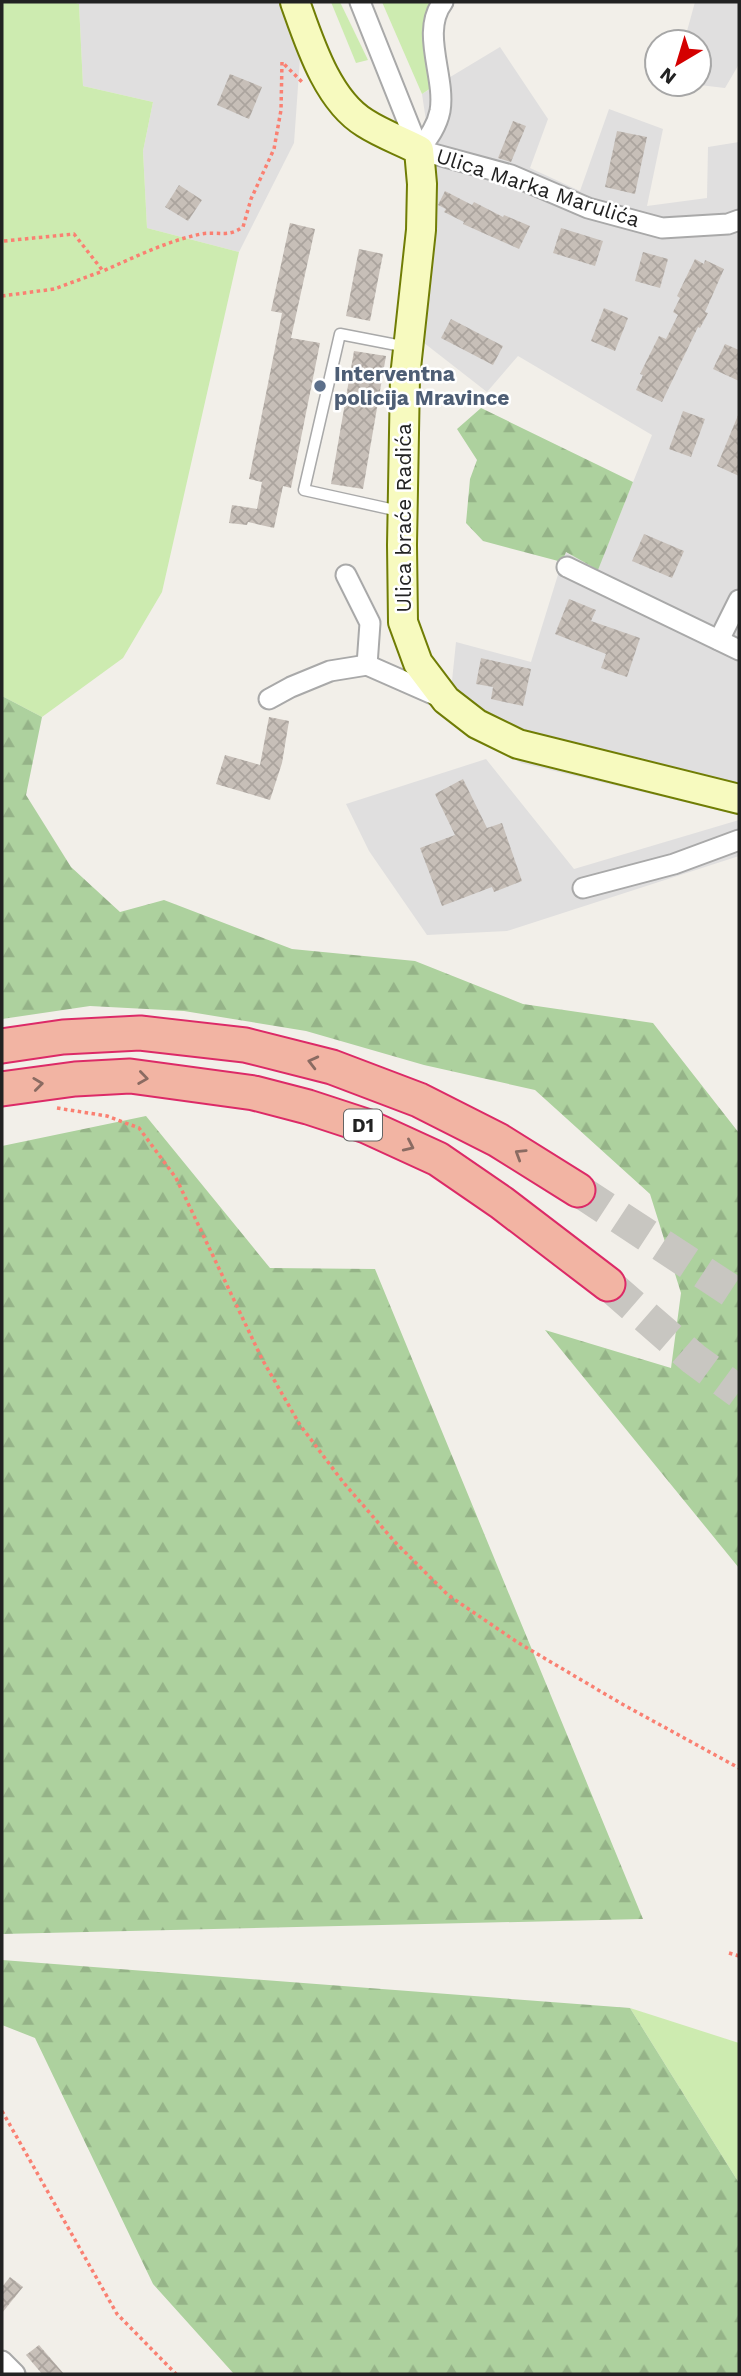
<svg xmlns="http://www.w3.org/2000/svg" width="741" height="2376" viewBox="0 0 741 2376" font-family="'Work Sans',sans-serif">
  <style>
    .residential { fill: #e0dfdf }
    .grass { fill: #cdebb0 }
    .forest { fill: url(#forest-firs) }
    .building { fill: url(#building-cross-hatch) }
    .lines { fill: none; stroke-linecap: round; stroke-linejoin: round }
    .trunk-tunnel { stroke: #c8c6c1; stroke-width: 33; stroke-dasharray: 33 17; stroke-linecap: butt }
    .service-casing { stroke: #a9a9a9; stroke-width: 13 }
    .minor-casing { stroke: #a9a9a9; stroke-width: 23 }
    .secondary-casing { stroke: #707d05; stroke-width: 32 }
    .trunk-casing { stroke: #dc2a67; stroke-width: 37 }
    .path { stroke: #fa8072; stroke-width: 3.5; stroke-dasharray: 3.5 3.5; stroke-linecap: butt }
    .service { stroke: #fff; stroke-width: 10 }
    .minor { stroke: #fff; stroke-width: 19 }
    .secondary { stroke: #f7fabf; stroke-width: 28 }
    .trunk { stroke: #f2b4a3; stroke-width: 33 }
    .oneway { stroke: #8a6b62 }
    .service-dot { fill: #5c6f8a; stroke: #fff; stroke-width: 2.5 }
    .labels { text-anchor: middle; stroke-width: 5; stroke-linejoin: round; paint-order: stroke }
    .shield { fill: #fff; stroke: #646464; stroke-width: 2 }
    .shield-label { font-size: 19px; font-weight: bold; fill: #222 }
    .street-label { font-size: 21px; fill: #222; stroke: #fff }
    .service-label { font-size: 21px; font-weight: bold; fill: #4e5e75; stroke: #fff; text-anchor: start }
  </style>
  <defs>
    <pattern id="forest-firs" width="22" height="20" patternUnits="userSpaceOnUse" patternTransform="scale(1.75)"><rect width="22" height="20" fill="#add19e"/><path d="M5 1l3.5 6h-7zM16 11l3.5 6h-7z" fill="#95b388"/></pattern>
    <pattern id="building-cross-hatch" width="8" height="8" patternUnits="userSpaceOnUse" patternTransform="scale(1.75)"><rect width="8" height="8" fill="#c7bfb8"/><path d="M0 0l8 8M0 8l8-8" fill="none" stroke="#aba49e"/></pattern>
  </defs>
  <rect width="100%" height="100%" fill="#f2efe9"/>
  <g class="residential">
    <polygon points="73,2 304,2 294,143 239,252 147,228 143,151 153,102 83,86 79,4"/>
    <polygon points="695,2 739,2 739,64 725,88 691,84 699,84 699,42 684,42"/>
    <polygon points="500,47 548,119 530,168 580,191 609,109 663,129 647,206 707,198 708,147 739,142 739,815 521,763 448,720 456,642 531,662 565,552 598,569 652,435 518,356 487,392 419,339 435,181 422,94"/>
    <polygon points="486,759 574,869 739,820 739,856 507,931 427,935 369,851 346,804"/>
  </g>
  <g class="grass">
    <polygon points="2,2 73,2 79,4 83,86 153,102 143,151 147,228 239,252 162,592 123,658 42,717 2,696"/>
    <polygon points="331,2 340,2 368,60 356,63"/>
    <polygon points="382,2 433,2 429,5 427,42 431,88 422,94"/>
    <polygon points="630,2008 739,2043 739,2183"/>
  </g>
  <g class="forest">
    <polygon points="481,408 633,482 598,570 566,552 562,562 483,541 466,523 470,479 477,460 457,429"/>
    <polygon points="2,696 42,717 26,795 71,867 120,912 164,900 292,949 415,961 523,1004 653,1023 739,1133 739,1568 545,1330 671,1368 681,1293 650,1194 535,1090 424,1065 306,1031 184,1011 90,1006 2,1019"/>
    <polygon points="146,1116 270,1268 375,1269 643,1919 2,1934 2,1146"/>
    <polygon points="2,1960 630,2008 739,2183 739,2374 234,2374 153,2284 35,2038 2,2025"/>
  </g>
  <g class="building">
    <polygon points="230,74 262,87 249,119 217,105"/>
    <polygon points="513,121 526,126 511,162 498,158"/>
    <polygon points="617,131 647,137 635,194 605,187"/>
    <polygon points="179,185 202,200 188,221 165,207"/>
    <polygon points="445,191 472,205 474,202 503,217 504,215 530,226 519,249 463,224 464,222 444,212 446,209 438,205"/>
    <polygon points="290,223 315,229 291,338 320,343 291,488 283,486 274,528 248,522 247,525 229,523 232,505 257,509 262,482 249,479 282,313 271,311"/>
    <polygon points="561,228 603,241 595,266 553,253"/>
    <polygon points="359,249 383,254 370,321 346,316"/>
    <polygon points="643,252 668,259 660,288 635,281"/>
    <polygon points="695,259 704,264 705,260 724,269 705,312 708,313 700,328 698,327 662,402 636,390 643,375 640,374 659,336 666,339 678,315 673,312 680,298 677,296"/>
    <polygon points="604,308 628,318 615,351 591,341"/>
    <polygon points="451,319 503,346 493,365 441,338"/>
    <polygon points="725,344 739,350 739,381 713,369"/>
    <polygon points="354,351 386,356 363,489 331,484"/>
    <polygon points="683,411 705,419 691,457 669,449"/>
    <polygon points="739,413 739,476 717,466"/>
    <polygon points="644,534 684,551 672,578 632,561"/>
    <polygon points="569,599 596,610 591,621 640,638 627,677 601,668 606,654 555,634"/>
    <polygon points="481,658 531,669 523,706 491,699 493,687 476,684"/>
    <polygon points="269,717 289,721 282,763 270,800 216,784 225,755 260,765"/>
    <polygon points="463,779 487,828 502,823 522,881 494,892 492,887 442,906 420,848 455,835 435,794"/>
    <polygon points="10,2277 23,2287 2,2313 2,2287"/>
    <polygon points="39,2345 64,2374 42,2374 26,2355"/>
  </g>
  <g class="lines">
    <g class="trunk-tunnel">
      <polyline points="578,1190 739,1296"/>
      <polyline points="608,1284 694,1359 739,1392"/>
    </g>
    <defs>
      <polyline id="service" points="399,511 304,490 340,334 407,347"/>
      <g id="minor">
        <polyline points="360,2 419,150"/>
        <polyline points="419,150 511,175 588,208 662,228 728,224 739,220"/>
        <path d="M419 150C429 137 437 126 440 111 446 77 420 32 443 2"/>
        <polyline points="567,567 739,650"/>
        <polyline points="346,575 370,623 367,665"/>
        <polyline points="719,640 739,600"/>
        <polyline points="269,699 291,687 330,671 367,665 442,698"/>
        <polyline points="583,888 674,864 739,840"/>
        <polyline points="2,2361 15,2374"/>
      </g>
      <path id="secondary" d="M295 2C309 41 327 100 365 123 382 134 402 141 419 150L422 184 421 230 405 377 402 545 403 622 418 663 446 700 477 724 518 744 739 799"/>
      <g id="trunk">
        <polyline points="2,1046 63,1037 140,1033 245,1045 332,1067 419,1100 498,1140 578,1190"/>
        <polyline points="2,1089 75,1079 130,1076 254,1093 308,1107 366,1126 438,1159 502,1203 608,1284"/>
      </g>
    </defs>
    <use href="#service" class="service-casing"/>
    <use href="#minor" class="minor-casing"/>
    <use href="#secondary" class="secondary-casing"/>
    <use href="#trunk" class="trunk-casing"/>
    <g class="path">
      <path d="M4 241 74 234 103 271C135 257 167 241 201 234 219 231 227 238 243 227L251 199 274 149 281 110 282 62 302 82"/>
      <polyline points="2,296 54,289 103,271"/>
      <polyline points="57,1108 107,1116 139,1128 176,1178 262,1359 300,1425 343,1482 394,1541 448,1595 517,1642 622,1704 739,1768"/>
      <polyline points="729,1953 739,1956"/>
      <polyline points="2,2111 117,2314 176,2374"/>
    </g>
    <use href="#service" class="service"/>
    <use href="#minor" class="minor"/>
    <use href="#secondary" class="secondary"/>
    <use href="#trunk" class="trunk"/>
  </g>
  <defs><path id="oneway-chevron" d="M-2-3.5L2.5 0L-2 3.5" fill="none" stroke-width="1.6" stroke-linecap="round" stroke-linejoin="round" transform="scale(1.75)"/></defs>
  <g class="oneway">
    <use href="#oneway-chevron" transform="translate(313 1062) rotate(-166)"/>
    <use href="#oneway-chevron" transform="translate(143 1078) rotate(8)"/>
    <use href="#oneway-chevron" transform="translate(38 1084) rotate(-7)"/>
    <use href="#oneway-chevron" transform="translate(409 1146) rotate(25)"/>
    <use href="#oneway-chevron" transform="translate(520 1154) rotate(-148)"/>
  </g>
  <circle class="service-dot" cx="320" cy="386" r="7"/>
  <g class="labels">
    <rect class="shield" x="344" y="1109.5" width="38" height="31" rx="5"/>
    <g class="shield-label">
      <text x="363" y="1132">D1</text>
    </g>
    <g class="street-label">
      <text transform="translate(538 188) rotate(18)" y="7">Ulica Marka Marulića</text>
      <text transform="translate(404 518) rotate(-90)" y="7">Ulica braće Radića</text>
    </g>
    <g class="service-label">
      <text x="334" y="381">Interventna<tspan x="334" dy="24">policija Mravince</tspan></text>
    </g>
  </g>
  <rect width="741" height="2376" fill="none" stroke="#222222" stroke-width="7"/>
  <g transform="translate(678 63) rotate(218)"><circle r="33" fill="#ffffff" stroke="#a7a7a7" stroke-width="2"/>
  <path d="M0-5L12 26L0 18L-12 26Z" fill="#d40000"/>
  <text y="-10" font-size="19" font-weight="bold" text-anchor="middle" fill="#222222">N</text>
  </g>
</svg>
